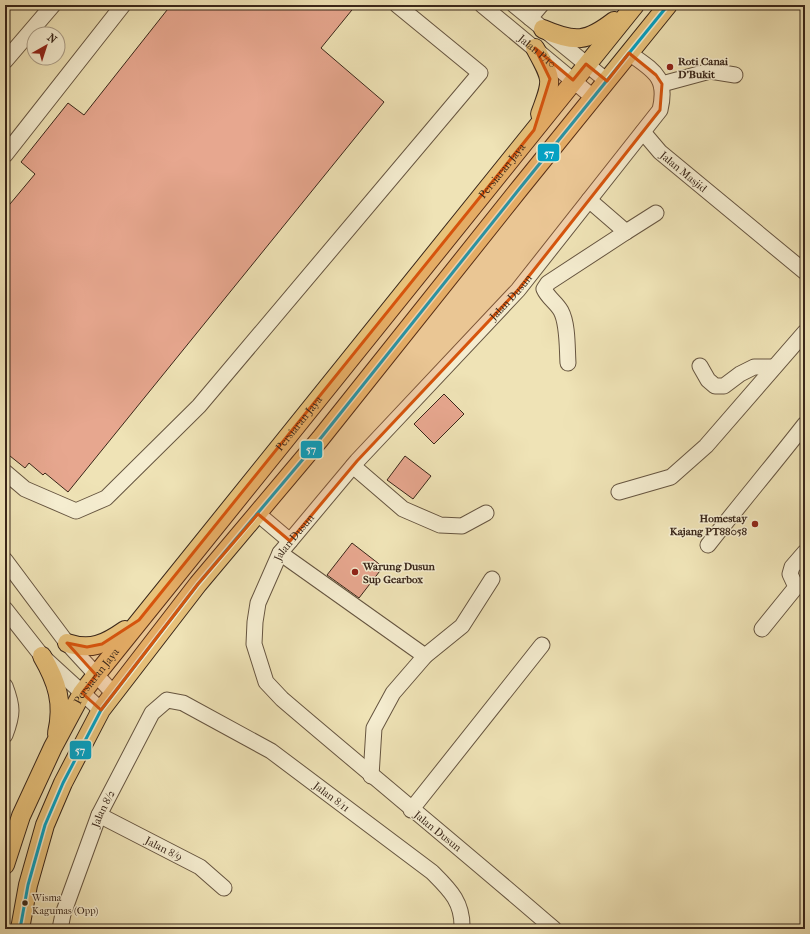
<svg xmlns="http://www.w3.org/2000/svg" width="810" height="934" viewBox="0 0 810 934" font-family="'IM FELL French Canon',serif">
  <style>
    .building { fill: #e7a78f; stroke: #392619 }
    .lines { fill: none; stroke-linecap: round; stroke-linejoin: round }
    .minor-casing { stroke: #665540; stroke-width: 17 }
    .major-casing { stroke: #392619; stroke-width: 20 }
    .minor { stroke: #f5edd0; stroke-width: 15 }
    .major { stroke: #e8c27b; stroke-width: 18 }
    .bus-1-casing { stroke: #f5edd0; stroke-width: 6 }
    .bus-1 { stroke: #03a2c5; stroke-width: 3 }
    .marked { fill: #d6540d; fill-opacity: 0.2; stroke: #d6540d; stroke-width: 3; stroke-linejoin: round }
    .poi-dot { fill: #8f2418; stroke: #f5edd0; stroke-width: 1.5 }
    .bus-dot { fill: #392619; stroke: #f5edd0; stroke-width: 1.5 }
    .labels { text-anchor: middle; stroke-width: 3; stroke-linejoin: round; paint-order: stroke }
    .bus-label { font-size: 10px; fill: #392619; stroke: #f5edd0; text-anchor: start }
    .street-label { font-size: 11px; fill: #392619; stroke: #f5edd0 }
    .poi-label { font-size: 11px; font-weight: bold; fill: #392619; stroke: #f5edd0; text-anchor: start }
    .line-badge { stroke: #f5edd0; stroke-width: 1.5 }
    .badge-label { font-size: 11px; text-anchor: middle; font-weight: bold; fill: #fff }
  </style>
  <rect width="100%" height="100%" fill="#efe3b6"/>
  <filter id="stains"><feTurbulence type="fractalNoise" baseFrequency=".005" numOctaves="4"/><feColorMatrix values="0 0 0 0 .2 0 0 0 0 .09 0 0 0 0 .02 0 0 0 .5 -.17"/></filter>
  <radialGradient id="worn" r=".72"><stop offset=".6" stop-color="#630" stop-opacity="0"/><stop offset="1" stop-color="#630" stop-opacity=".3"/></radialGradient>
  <g class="building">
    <polygon points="171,5 356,5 321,48 384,102 68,492 45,473 43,475 29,463 25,468 5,452 5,210 35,174 21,162 68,103 84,115"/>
    <polygon points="444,394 464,414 434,444 414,424"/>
    <polygon points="405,456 431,476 413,499 387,480"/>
    <polygon points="352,543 383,567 359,598 327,575"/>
  </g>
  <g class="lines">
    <defs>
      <g id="minor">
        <path id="s1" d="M482 5 594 98"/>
        <polyline points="514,5 607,81"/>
        <polyline points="530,18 541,5"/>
        <polyline points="5,61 53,5"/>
        <polyline points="662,84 710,71 735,75"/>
        <path id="s2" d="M643 132 660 152 805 272"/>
        <polyline points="5,155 123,5"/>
        <polyline points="626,232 656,213"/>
        <path d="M568 363C567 348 568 324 561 311 556 302 548 298 544 289L548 283 626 232 589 200"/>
        <polyline points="700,366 708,380 715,386 724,386 740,374 754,367 774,367"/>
        <polyline points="353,466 403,509 440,525 462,526 486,513"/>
        <polyline points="5,472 25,489 76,511 106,498 199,406 480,73 397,5"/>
        <polyline points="619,492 671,477 706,446 805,332"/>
        <polyline points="258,514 290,541"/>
        <path d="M708 545C740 504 773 465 805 424"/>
        <polyline points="280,553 425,656"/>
        <polyline points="5,560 67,643 113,693"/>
        <polyline points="5,609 42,656 101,710"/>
        <polyline points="762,629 796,587 790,574 792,567 805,552"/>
        <path d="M5 686C13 707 13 714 5 735"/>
        <polyline points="371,776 374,728 393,693 425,656 462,626 492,579"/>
        <polyline points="411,810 542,645"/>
        <path id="s3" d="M99 815 200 867 224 888"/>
        <path id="s4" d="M60 929 63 914 99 815 152 713 167 700 183 703 271 751 432 872C450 890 463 902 462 929"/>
        <path id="s5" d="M554 929C464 851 372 776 282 699L266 682 254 644 255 622 258 603 280 553 357 461 518 290 660 110C668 77 654 71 629 53"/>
      </g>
      <g id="major">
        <path d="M543 29C575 43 587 42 614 21"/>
        <path d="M535 48C553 81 553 79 540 114"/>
        <path d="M67 643C91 651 105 644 125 630"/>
        <path d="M42 656C57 682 64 703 57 733"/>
        <path id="s6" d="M5 865 21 816 53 747 82 693 96 675 635 5"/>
        <polyline points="20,929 28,885 45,825 63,783 101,710 198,584 320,439 520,188 668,5"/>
      </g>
    </defs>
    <use href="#minor" class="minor-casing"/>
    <use href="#major" class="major-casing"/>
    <use href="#minor" class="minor"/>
    <use href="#major" class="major"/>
    <defs>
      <polyline id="bus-1" points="20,929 28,885 45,825 63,783 101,710 198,584 320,439 520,188 668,5"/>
    </defs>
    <use href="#bus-1" class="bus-1-casing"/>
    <use href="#bus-1" class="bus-1"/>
  </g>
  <path class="marked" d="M535 48 573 80 586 64 607 81 629 53 656 75 662 84 660 110 518 290 357 461 290 541 258 514 198 584 101 710 82 693 96 675 67 643 87 647 102 644 139 620 534 130 550 79Z"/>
  <g class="poi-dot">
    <circle cx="670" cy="67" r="4"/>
    <circle cx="755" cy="524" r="4"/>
    <circle cx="355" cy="572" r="4"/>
  </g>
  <circle class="bus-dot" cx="25" cy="903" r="3.5"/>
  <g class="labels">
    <g class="bus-label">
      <text x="32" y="901">Wisma<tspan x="32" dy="13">Kagumas (Opp)</tspan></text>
    </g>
    <g class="street-label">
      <text dy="4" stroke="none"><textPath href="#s1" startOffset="72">Jalan P/10</textPath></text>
      <text dy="4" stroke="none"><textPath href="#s6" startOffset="859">Persiaran Jaya</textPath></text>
      <text dy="4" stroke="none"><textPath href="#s2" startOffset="57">Jalan Masjid</textPath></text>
      <text dy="4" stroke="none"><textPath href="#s5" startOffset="860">Jalan Dusun</textPath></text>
      <text dy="4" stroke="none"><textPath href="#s6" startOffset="535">Persiaran Jaya</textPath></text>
      <text dy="4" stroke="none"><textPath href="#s5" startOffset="536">Jalan Dusun</textPath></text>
      <text dy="4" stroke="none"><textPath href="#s6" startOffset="211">Persiaran Jaya</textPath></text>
      <text dy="4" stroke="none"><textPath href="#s4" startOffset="448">Jalan 8/11</textPath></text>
      <text dy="4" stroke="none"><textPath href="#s4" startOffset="128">Jalan 8/2</textPath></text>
      <text transform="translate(438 831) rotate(39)" y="4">Jalan Dusun</text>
      <text dy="4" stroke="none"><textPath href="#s3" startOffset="73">Jalan 8/9</textPath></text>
    </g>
    <g class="poi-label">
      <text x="678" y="65">Roti Canai<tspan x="678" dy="13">D'Bukit</tspan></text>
      <text x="747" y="522" text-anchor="end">Homestay<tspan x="747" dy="13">Kajang PT88058</tspan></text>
      <text x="363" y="570">Warung Dusun<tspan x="363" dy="13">Sup Gearbox</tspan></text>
    </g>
  </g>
  <g class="line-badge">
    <rect x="537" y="143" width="23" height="19" rx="4" fill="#03a2c5"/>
    <rect x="300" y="440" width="23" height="19" rx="4" fill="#03a2c5"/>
    <rect x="69" y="740" width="23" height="20" rx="4" fill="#03a2c5"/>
  </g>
  <g class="badge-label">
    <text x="549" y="157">57</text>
    <text x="311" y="453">57</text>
    <text x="80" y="754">57</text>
  </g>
  <rect width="810" height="934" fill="none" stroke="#efe3b6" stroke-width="20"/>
  <rect x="6" y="6" width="798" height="922" fill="none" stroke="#392619" stroke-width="2"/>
  <rect x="10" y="10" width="790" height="914" fill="none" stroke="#392619"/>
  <g transform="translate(46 46) rotate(39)"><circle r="19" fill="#f5edd0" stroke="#aa9d87"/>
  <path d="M0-3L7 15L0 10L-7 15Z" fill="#8f2418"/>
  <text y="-6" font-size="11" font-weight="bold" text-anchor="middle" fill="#392619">N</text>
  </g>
  <rect width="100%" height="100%" filter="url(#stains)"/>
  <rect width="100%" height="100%" fill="url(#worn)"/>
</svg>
